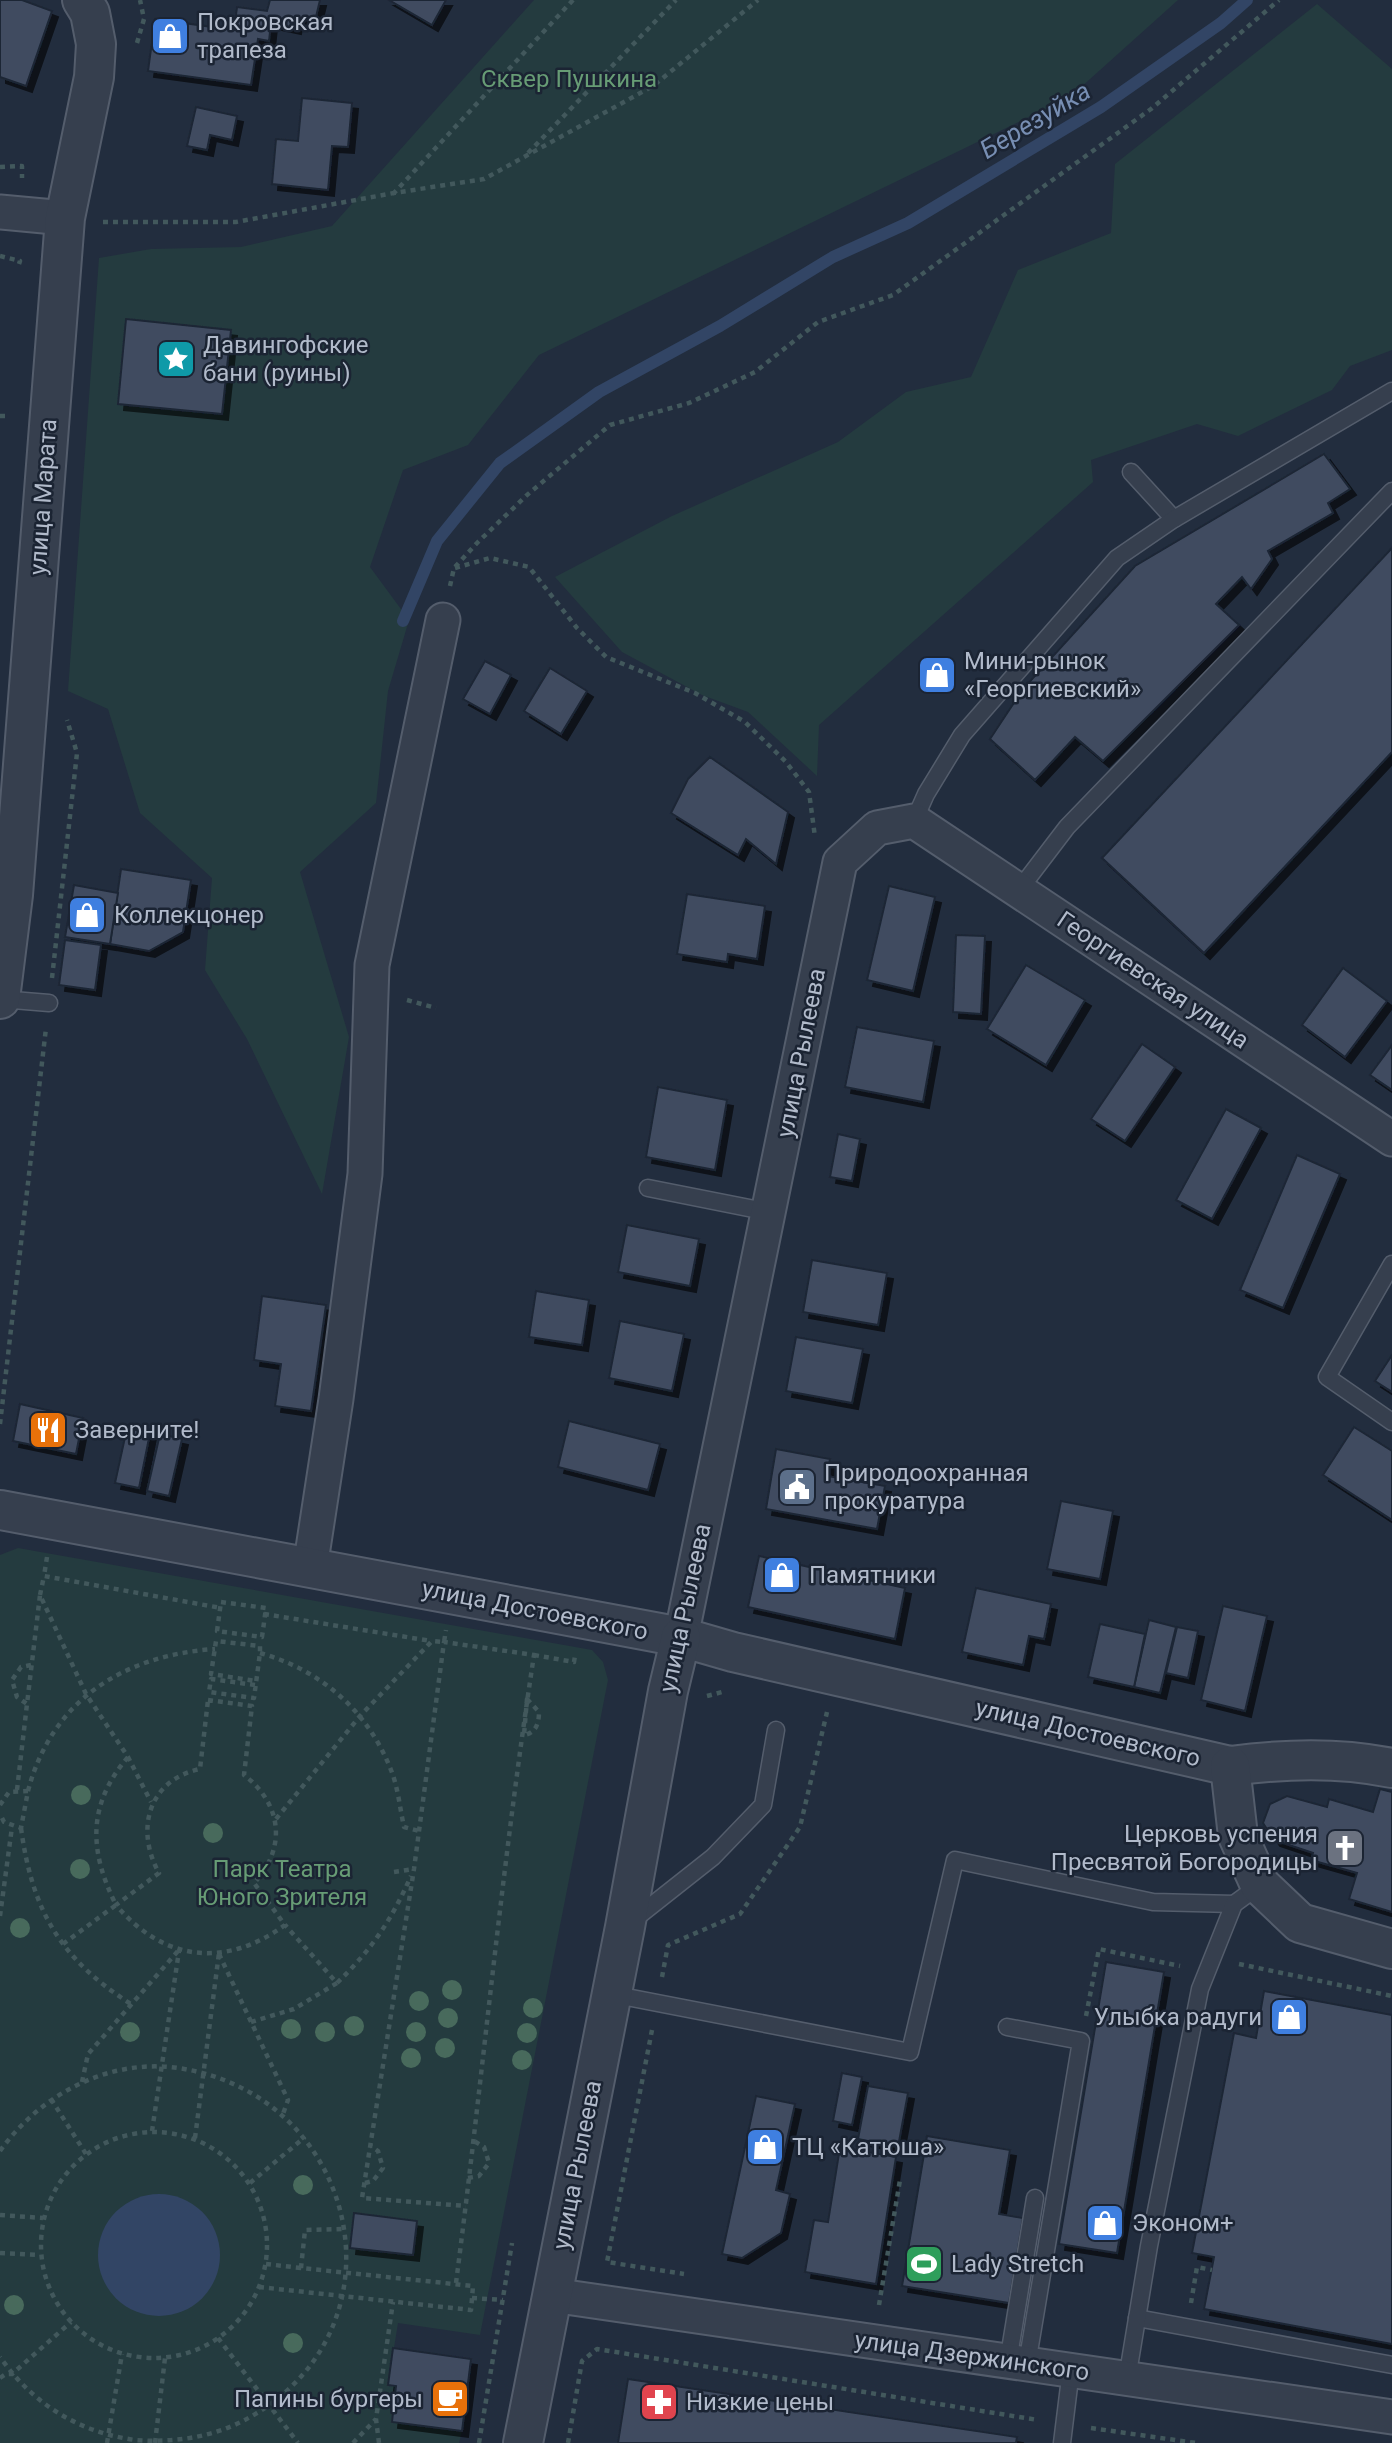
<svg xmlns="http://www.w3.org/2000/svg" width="1392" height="2443" viewBox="0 0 1392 2443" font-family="Roboto,sans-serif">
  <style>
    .green { fill: #243b3f }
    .water { fill: #324565 }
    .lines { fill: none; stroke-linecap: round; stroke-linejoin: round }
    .stream { stroke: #324565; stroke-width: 12 }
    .building { fill: #404c61; stroke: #1d2635; stroke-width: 2; filter: url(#shadow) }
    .service-casing { stroke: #545d6c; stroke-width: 19 }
    .minor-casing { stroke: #545d6c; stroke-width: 37 }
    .tertiary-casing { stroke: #545d6c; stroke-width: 42 }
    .path { stroke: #42585c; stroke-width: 4.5; stroke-dasharray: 5 5; stroke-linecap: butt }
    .service { stroke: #363f4e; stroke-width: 16 }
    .minor { stroke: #363f4e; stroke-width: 33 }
    .tertiary { stroke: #363f4e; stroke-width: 38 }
    .tree { fill: #486a5c }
    .labels { text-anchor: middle; stroke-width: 5; stroke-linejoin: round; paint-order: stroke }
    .poi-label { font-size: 24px; fill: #b1baca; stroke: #1b2433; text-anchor: start }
    .park-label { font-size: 24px; fill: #679c75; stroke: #1b2433 }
    .street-label { font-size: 24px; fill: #b1baca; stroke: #1b2433 }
    .water-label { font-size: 26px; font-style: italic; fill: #778eb3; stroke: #1b2433 }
  </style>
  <defs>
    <filter id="shadow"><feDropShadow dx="6" dy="6" stdDeviation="0" flood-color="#0009"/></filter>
  </defs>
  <rect width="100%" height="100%" fill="#222d3e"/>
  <g class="green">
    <polygon points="534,0 1178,0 1070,97 539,355 468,445 403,470 370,567 409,620 388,691 376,803 300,872 349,1037 322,1194 247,1039 205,970 212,878 140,813 108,709 68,691 99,258 151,249 241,247 332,226"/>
    <polygon points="1317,4 1392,69 1392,350 1350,366 1332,390 1238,436 1197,424 1091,460 1093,482 819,725 817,776 748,712 702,695 622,652 555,577 672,516 838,442 906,392 971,377 1018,270 1111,233 1115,164"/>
    <polygon points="18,1548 592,1650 603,1662 608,1680 480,2335 398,2323 388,2385 396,2386 392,2422 462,2431 459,2443 0,2443 0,1555"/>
  </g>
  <circle class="water" cx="159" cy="2255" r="61"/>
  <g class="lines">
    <polyline class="stream" points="403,621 437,541 500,463 599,392 720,326 833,257 908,223 1101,107 1221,23 1247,0"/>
  </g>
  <g class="building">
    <polygon points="0,0 22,0 52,11 26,86 0,77"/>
    <polygon points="270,0 320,0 315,21 297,18 295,28 271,23 269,41 258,39 251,85 148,71 155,19 234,30 237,7 267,11"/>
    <polygon points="389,0 446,0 432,25"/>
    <polygon points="302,98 352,103 348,147 332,146 328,190 272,184 276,139 298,141"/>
    <polygon points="196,107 237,116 232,140 210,135 207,150 187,146"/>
    <polygon points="126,319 231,330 222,414 118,404"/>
    <polygon points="1324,454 1350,489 1328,503 1333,513 1268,551 1272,559 1251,589 1242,577 1216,604 1239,625 1103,761 1075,737 1035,780 990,739 1023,689 1135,566"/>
    <polygon points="1392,548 1392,752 1204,953 1102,858"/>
    <polygon points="485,661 511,675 490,714 463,699"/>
    <polygon points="550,668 587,691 561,734 524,711"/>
    <polygon points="710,757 788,812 776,864 746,839 738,855 671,813 688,779"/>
    <polygon points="121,869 191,880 183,932 149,951 110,944"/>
    <polygon points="74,885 118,893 110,944 65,937"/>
    <polygon points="889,886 935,897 913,991 867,980"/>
    <polygon points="687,894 765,906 757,959 728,954 727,962 677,954"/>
    <polygon points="956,935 985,936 981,1014 953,1012"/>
    <polygon points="65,940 101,945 95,990 59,985"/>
    <polygon points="1026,965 1085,1000 1046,1065 987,1029"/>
    <polygon points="1343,968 1387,1001 1345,1057 1302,1025"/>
    <polygon points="857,1027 934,1041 923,1102 845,1087"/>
    <polygon points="1142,1044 1175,1067 1125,1141 1091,1119"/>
    <polygon points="1392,1045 1392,1090 1370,1075"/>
    <polygon points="658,1087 727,1100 715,1170 646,1157"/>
    <polygon points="1226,1109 1261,1128 1212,1219 1176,1200"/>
    <polygon points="838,1134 860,1139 852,1181 830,1177"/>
    <polygon points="1297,1155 1340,1174 1283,1308 1240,1290"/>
    <polygon points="627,1225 699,1239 690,1286 618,1272"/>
    <polygon points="812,1260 887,1273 878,1325 803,1312"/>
    <polygon points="536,1291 589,1300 582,1345 529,1337"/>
    <polygon points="262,1296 326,1305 311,1411 275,1406 281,1364 254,1360"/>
    <polygon points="620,1321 684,1334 672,1391 609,1378"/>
    <polygon points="796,1337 863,1349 852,1403 786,1391"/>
    <polygon points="1392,1355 1392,1392 1375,1381"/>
    <polygon points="20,1404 83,1418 76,1454 13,1441"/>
    <polygon points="569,1421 660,1444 648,1490 558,1467"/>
    <polygon points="1354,1427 1392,1451 1392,1520 1323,1475"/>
    <polygon points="127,1428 150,1433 139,1488 115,1483"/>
    <polygon points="160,1434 182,1439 169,1496 147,1491"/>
    <polygon points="776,1449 830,1459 827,1476 885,1486 877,1529 766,1509"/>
    <polygon points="1061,1501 1113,1511 1100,1579 1047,1569"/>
    <polygon points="759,1556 905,1588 895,1639 748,1607"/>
    <polygon points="976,1588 1051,1604 1044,1639 1029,1636 1023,1665 962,1652"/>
    <polygon points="1223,1606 1267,1616 1245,1711 1201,1700"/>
    <polygon points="1149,1620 1176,1627 1160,1693 1134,1687"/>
    <polygon points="1100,1624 1145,1634 1134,1687 1088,1677"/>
    <polygon points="1177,1627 1198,1631 1188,1678 1166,1673"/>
    <polygon points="1380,1789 1392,1792 1392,1912 1349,1899 1357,1873 1311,1860 1313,1853 1274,1840 1263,1823 1270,1804 1287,1796 1327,1807 1329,1799 1373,1812"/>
    <polygon points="1106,1962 1164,1972 1117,2253 1059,2244"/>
    <polygon points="1264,1991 1392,2015 1392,2344 1204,2309 1214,2257 1192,2253 1234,2033 1256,2038"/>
    <polygon points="842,2073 862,2077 852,2125 833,2121"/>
    <polygon points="868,2086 908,2093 898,2147 858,2139"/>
    <polygon points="756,2096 795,2104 776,2190 790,2194 781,2233 742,2258 722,2254"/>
    <polygon points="927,2136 1010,2150 999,2214 1023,2218 1009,2303 902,2286"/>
    <polygon points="840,2147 896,2157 876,2284 805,2272 814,2220 828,2222"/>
    <polygon points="354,2213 417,2221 413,2255 350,2248"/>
    <polygon points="393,2348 471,2359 462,2431 392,2422 396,2386 388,2385"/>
    <polygon points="628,2379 1017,2437 1016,2443 618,2443"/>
  </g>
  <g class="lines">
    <defs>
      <g id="service">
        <polyline points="1131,472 1174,519"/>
        <polyline points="914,821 926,794 962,735 1117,558 1174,519 1392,391"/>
        <polyline points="1019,890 1067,827 1392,491"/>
        <polyline points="0,999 49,1003"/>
        <polyline points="648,1188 769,1212"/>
        <polyline points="1392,1264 1327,1377 1392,1422"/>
        <polyline points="632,1921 713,1857 763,1805 776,1730"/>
        <polyline points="611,1994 910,2052 955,1860 1153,1902 1234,1904"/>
        <polyline points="1007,2027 1081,2041 1027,2364"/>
        <polyline points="1137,2318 1392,2365"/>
        <polyline points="1008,2362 1035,2198"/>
        <polyline points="1127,2379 1149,2246 1200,1989 1234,1904 1260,1885"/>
        <polyline points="1062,2443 1071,2370"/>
      </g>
      <g id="minor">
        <polyline points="0,212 65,218"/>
        <polyline points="310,1568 336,1399 365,1174 372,965 443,620"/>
        <polyline points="681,1637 840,862 877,828 914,821 1392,1139"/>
        <polyline points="552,2295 1392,2417"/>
      </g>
      <g id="tertiary">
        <polyline points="0,999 13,895 65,218 94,77 96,44 90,13 82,0"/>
        <path d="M0 1510 681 1637 733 1652 1230 1766C1285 1759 1337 1757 1392 1768"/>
        <polyline points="1230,1766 1238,1836 1260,1885 1300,1923 1392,1949"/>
        <polyline points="523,2443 625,1927 668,1691 681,1637"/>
      </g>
    </defs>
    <use href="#service" class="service-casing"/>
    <use href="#minor" class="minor-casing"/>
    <use href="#tertiary" class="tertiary-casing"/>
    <g class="path">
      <polyline points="573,0 394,193 484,179 653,86 758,0"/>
      <polyline points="137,43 144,19 140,0"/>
      <polyline points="528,153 676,0"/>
      <polyline points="0,167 22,166 22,178"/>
      <polyline points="103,222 236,222 394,193"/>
      <polyline points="0,256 20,261 19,264"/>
      <polyline points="0,416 10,416"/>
      <polyline points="455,568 490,558 529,567 577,628 606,657 695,693 745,722 786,762 809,792 815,837"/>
      <polyline points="450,586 454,568 477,543 527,495 610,425 689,403 755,372 818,322 893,295 1151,109 1279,0"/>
      <polyline points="52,978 77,753 67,720"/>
      <polyline points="407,1000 436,1008"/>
      <polyline points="0,1424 46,1028"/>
      <polyline points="47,1557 44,1576 221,1608"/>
      <polyline points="40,1595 44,1576"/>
      <polygon points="221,1602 266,1608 262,1637 217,1631"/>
      <polyline points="264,1614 431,1641"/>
      <path d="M260 1653C321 1670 368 1711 391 1770 398 1787 400 1809 404 1827L419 1831"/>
      <polyline points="534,1655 574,1662 575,1656"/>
      <polyline points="31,1665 21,1667 12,1680 17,1697 27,1704 40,1595 86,1694 128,1757 151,1802"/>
      <polyline points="255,1685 211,1679 209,1692 254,1698 260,1653 260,1646 216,1641 211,1674 256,1681"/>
      <polyline points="707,1696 726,1691"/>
      <path d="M527 1699 539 1712C539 1723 536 1733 524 1735Z"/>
      <path d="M208 1700 252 1706 244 1775C282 1804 287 1848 254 1883L285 1925C226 1968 164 1962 116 1905L159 1873C135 1830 148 1780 200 1769Z"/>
      <polyline points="17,1790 27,1704"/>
      <path d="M28 1791C52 1699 125 1655 215 1649"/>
      <polyline points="0,1805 9,1792 28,1791 21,1828 4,1822 0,1814"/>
      <polyline points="276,1819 360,1716 432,1641 444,1642 446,1630"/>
      <path d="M21 1828C32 1910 60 1959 131 2004"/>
      <polyline points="394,1872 414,1869"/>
      <polyline points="0,1916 12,1827"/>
      <path d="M63 1944 116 1905C89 1851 87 1805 128 1757"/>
      <polyline points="219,1954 288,2100 283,2114"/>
      <polyline points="1239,1964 1392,1996"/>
      <polyline points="662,1977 668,1945 740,1914 800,1827 827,1712"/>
      <path d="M337 1983C372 1949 391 1921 411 1876"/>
      <polyline points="1086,2016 1099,1949 1180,1966"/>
      <polyline points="251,2022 294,2009 337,1983 285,1925"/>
      <polyline points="652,2030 607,2262 684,2274"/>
      <polyline points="82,2082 88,2054 178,1951"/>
      <polyline points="51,2099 86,2154"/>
      <polyline points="152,2131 179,1951"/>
      <circle cx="154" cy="2245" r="113"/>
      <polyline points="195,2138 219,1953"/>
      <path d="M0 2151C40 2095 108 2058 178 2068 357 2094 411 2324 252 2416 216 2437 176 2443 135 2440 78 2432 33 2404 0 2357"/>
      <polyline points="468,2178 479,2176 489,2163 484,2147 474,2141"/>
      <polyline points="250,2183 305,2137"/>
      <polyline points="365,2183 373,2181 383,2168 378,2151 371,2146"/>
      <polyline points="0,2215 43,2218"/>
      <polyline points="0,2253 40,2255"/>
      <polyline points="266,2264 301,2268"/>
      <path d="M456 2283C483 2074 502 1864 534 1655L444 1642 414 1869 362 2198 466 2206"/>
      <polyline points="259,2287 471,2310 473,2286 301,2268 305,2230 344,2229"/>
      <polyline points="472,2298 503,2300"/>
      <polyline points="1191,2303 1197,2267 1212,2270"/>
      <polyline points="879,2305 900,2180"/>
      <polyline points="218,2338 298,2443"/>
      <polyline points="0,2378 6,2374 12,2374 71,2322"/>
      <polyline points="1091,2428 1196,2443"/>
      <polyline points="107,2443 122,2354"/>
      <polyline points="155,2443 165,2358"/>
      <polyline points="353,2443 376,2419"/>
      <polyline points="379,2443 376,2419 393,2302"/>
      <polyline points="479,2443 512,2243"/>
      <polyline points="568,2443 582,2361 597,2349 1038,2420"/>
    </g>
    <use href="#service" class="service"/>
    <use href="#minor" class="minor"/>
    <use href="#tertiary" class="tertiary"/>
  </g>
  <g class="tree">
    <circle cx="81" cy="1795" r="10"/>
    <circle cx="213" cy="1833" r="10"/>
    <circle cx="80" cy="1869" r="10"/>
    <circle cx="20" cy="1928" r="10"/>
    <circle cx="452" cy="1990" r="10"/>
    <circle cx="419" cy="2001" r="10"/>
    <circle cx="533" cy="2008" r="10"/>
    <circle cx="448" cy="2018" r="10"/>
    <circle cx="354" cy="2026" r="10"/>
    <circle cx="291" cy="2029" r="10"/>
    <circle cx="130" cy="2032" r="10"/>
    <circle cx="325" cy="2032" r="10"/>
    <circle cx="416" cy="2032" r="10"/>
    <circle cx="527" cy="2033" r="10"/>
    <circle cx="445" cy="2048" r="10"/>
    <circle cx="411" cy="2058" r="10"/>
    <circle cx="522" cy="2060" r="10"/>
    <circle cx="303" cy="2185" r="10"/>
    <circle cx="14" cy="2305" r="10"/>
    <circle cx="293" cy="2343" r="10"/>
  </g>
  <defs>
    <symbol id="shop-square" viewBox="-11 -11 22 22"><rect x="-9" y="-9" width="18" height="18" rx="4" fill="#3f7fe0" stroke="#1b2433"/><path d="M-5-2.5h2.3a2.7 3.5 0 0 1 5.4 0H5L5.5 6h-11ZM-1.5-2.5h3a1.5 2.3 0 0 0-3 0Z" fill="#fff"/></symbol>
    <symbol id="sight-square" viewBox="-11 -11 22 22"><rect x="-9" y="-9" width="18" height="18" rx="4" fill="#0f9aa8" stroke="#1b2433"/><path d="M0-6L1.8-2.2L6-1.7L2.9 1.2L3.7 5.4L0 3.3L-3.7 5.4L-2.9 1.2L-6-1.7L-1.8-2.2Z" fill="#fff"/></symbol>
    <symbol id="restaurant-square" viewBox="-11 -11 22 22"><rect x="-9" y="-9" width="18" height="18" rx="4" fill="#e8710a" stroke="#1b2433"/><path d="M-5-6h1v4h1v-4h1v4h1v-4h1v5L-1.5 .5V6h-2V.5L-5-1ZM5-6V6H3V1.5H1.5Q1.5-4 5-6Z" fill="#fff"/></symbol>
    <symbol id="civic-square" viewBox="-11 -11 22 22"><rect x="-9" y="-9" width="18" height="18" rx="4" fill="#5c6f8a" stroke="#1b2433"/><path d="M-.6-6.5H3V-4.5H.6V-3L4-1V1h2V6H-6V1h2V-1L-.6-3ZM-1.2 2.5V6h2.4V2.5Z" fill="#fff"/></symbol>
    <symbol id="church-square" viewBox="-11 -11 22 22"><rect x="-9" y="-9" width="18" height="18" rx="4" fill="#6b7280" stroke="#1b2433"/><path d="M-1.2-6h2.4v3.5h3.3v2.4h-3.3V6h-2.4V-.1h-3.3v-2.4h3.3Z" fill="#fff"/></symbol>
    <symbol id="stadium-square" viewBox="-11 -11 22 22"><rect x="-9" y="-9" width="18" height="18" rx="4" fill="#2e9e5b" stroke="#1b2433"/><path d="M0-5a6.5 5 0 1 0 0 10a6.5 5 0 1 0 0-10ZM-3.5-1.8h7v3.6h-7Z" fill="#fff"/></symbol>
    <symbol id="cafe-square" viewBox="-11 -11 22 22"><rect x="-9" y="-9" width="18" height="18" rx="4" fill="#e8710a" stroke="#1b2433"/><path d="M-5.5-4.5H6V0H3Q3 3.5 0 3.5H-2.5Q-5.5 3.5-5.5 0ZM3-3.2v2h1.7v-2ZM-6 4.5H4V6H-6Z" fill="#fff"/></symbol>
    <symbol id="pharmacy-square" viewBox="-11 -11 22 22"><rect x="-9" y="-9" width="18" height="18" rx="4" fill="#e0444e" stroke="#1b2433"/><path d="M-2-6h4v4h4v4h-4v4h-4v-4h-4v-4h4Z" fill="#fff"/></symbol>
  </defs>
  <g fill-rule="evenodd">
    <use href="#shop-square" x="148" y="14" width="44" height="44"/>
    <use href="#sight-square" x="154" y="337" width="44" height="44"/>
    <use href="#shop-square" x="915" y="653" width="44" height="44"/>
    <use href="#shop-square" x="65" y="893" width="44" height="44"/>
    <use href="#restaurant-square" x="26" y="1408" width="44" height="44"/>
    <use href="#civic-square" x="775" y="1465" width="44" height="44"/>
    <use href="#shop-square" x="760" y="1553" width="44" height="44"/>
    <use href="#church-square" x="1323" y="1826" width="44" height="44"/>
    <use href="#shop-square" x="1267" y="1995" width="44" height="44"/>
    <use href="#shop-square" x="743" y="2125" width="44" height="44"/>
    <use href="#shop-square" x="1083" y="2201" width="44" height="44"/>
    <use href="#stadium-square" x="902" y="2242" width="44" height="44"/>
    <use href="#cafe-square" x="428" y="2377" width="44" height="44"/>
    <use href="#pharmacy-square" x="637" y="2380" width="44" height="44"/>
  </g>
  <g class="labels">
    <g class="poi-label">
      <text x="197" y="30">Покровская<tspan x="197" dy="28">трапеза</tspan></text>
      <text x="203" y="353">Давингофские<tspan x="203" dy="28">бани (руины)</tspan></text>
      <text x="964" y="669">Мини-рынок<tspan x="964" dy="28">«Георгиевский»</tspan></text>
      <text x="114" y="923">Коллекцонер</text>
      <text x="75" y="1438">Заверните!</text>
      <text x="824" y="1481">Природоохранная<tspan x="824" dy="28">прокуратура</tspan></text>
      <text x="809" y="1583">Памятники</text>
      <text x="1318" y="1842" text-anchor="end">Церковь успения<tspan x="1318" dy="28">Пресвятой Богородицы</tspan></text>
      <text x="1262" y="2025" text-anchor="end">Улыбка радуги</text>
      <text x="792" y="2155">ТЦ «Катюша»</text>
      <text x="1132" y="2231">Эконом+</text>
      <text x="951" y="2272">Lady Stretch</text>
      <text x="423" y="2407" text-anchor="end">Папины бургеры</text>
      <text x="686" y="2410">Низкие цены</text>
    </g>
    <g class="park-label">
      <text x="569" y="87">Сквер Пушкина</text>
      <text x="282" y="1877">Парк Театра<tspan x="282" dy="28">Юного Зрителя</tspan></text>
    </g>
    <g class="street-label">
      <text transform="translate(43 497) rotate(-86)" y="8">улица Марата</text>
      <text transform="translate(1153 980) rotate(34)" y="8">Георгиевская улица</text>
      <text transform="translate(801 1053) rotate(-79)" y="8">улица Рылеева</text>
      <text transform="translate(685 1608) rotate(-78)" y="8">улица Рылеева</text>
      <text transform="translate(535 1610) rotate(11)" y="8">улица Достоевского</text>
      <text transform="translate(1088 1733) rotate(13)" y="8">улица Достоевского</text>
      <text transform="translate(577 2165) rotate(-79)" y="8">улица Рылеева</text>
      <text transform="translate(972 2356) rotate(8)" y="8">улица Дзержинского</text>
    </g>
    <g class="water-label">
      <text transform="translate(1035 120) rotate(-31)" y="9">Березуйка</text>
    </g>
  </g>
</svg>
